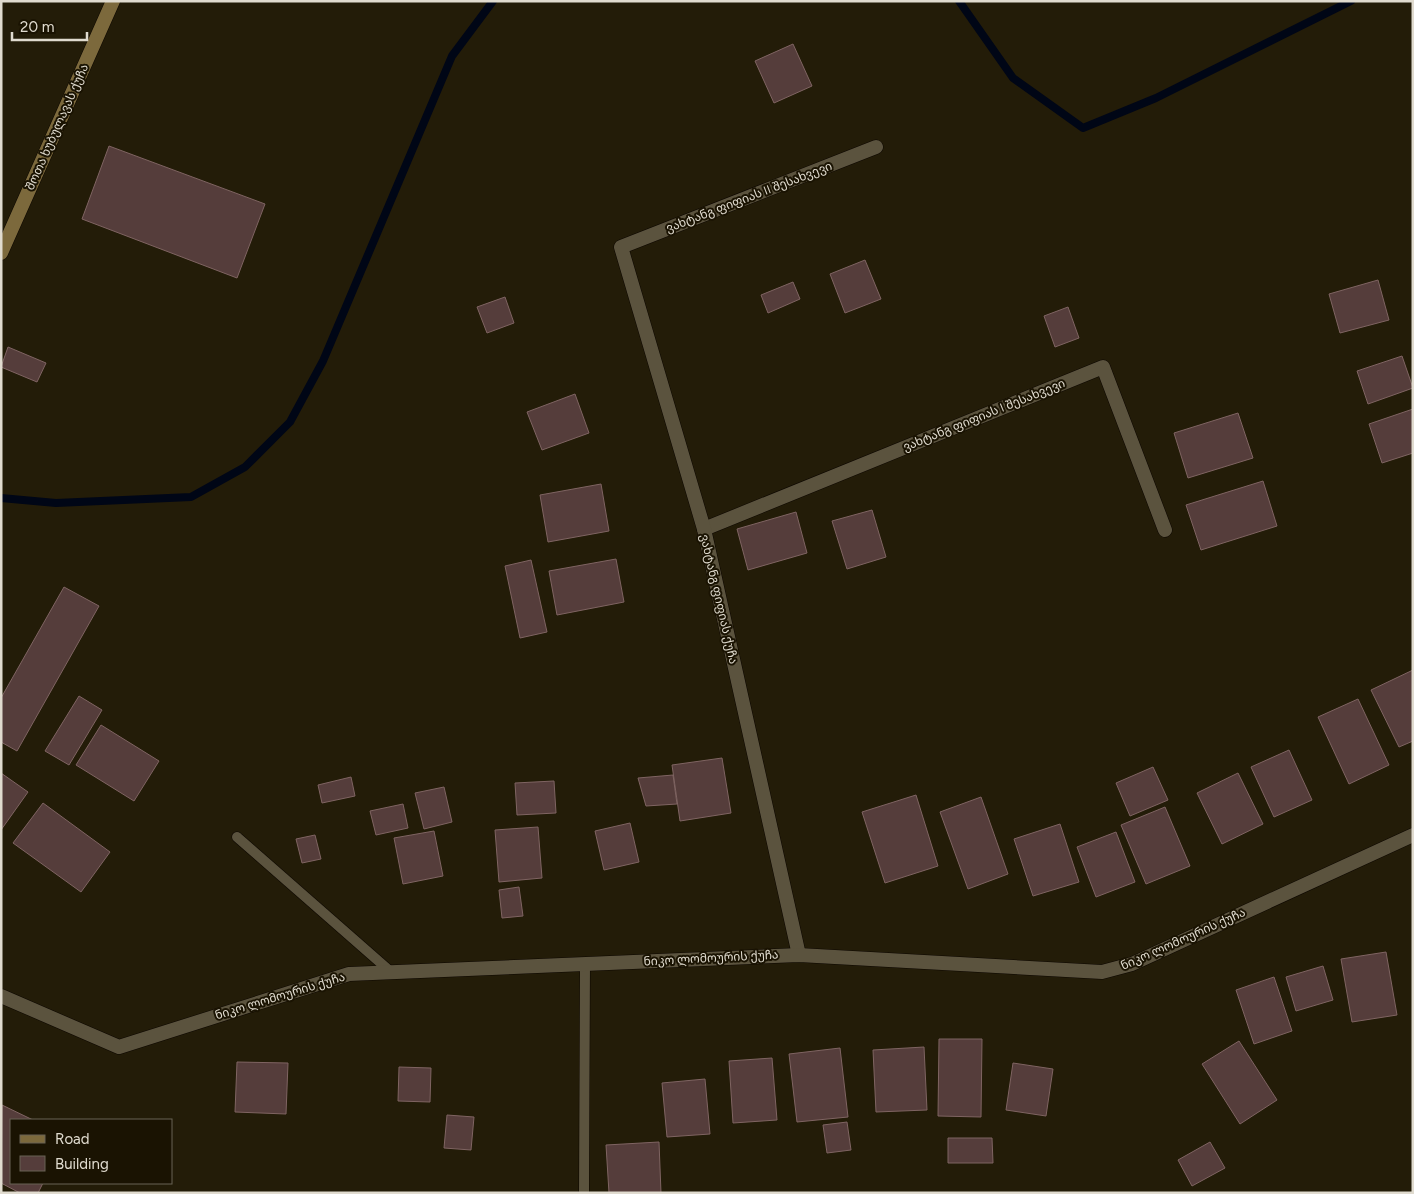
<svg xmlns="http://www.w3.org/2000/svg" width="1414" height="1194" viewBox="0 0 1414 1194" font-family="Figtree,'Noto Sans Georgian',sans-serif">
  <style>
    .lines { fill: none; stroke-linecap: round; stroke-linejoin: round }
    .stream { stroke: #000616; stroke-width: 8 }
    .building { fill: #553d3b; stroke: #7f6462 }
    .service-casing { stroke: #0d0700; stroke-width: 11 }
    .minor-casing { stroke: #0d0700; stroke-width: 15 }
    .secondary-casing { stroke: #0d0700; stroke-width: 15 }
    .service { stroke: #5b533e; stroke-width: 10 }
    .minor { stroke: #5b533e; stroke-width: 14 }
    .secondary { stroke: #7c693c; stroke-width: 14 }
    .labels { text-anchor: middle; stroke-width: 4; stroke-linejoin: round; paint-order: stroke }
    .street-label { font-size: 12px; fill: #e0dbcf; stroke: #1a1302 }
  </style>
  <rect width="100%" height="100%" fill="#231c08"/>
  <g class="lines">
    <g class="stream">
      <polyline points="959,1 1013,78 1083,128 1156,98 1351,1"/>
      <polyline points="1,498 56,503 191,497 245,467 290,422 323,361 452,56 493,1"/>
    </g>
  </g>
  <g class="building">
    <polygon points="793,44 812,86 774,103 755,61"/>
    <polygon points="109,146 265,204 237,278 82,219"/>
    <polygon points="865,260 881,299 845,313 830,274"/>
    <polygon points="1378,280 1389,320 1340,333 1329,294"/>
    <polygon points="793,282 800,299 768,313 761,295"/>
    <polygon points="505,297 514,323 487,333 477,307"/>
    <polygon points="1068,307 1079,338 1055,347 1044,316"/>
    <polygon points="8,347 46,363 37,382 1,367"/>
    <polygon points="1402,356 1413,388 1368,404 1357,371"/>
    <polygon points="575,394 589,433 542,450 527,412"/>
    <polygon points="1413,409 1413,453 1382,463 1369,424"/>
    <polygon points="1238,413 1253,458 1188,478 1174,433"/>
    <polygon points="1263,481 1277,526 1201,550 1186,505"/>
    <polygon points="601,484 609,531 548,542 540,495"/>
    <polygon points="872,510 886,557 847,569 832,521"/>
    <polygon points="796,512 807,553 748,570 737,529"/>
    <polygon points="616,559 624,602 557,615 549,571"/>
    <polygon points="531,560 547,632 520,638 505,566"/>
    <polygon points="64,587 99,606 17,751 1,742 1,698"/>
    <polygon points="1413,670 1413,741 1399,747 1371,690"/>
    <polygon points="79,696 102,710 69,765 45,751"/>
    <polygon points="1358,699 1389,765 1349,784 1318,717"/>
    <polygon points="101,725 159,761 134,801 76,765"/>
    <polygon points="1289,750 1312,800 1274,817 1251,767"/>
    <polygon points="722,758 731,813 680,821 672,765"/>
    <polygon points="1153,767 1168,800 1130,816 1116,783"/>
    <polygon points="1,773 28,792 1,830"/>
    <polygon points="1238,773 1263,824 1222,844 1197,793"/>
    <polygon points="673,775 677,804 646,806 638,778"/>
    <polygon points="351,777 355,796 322,803 318,785"/>
    <polygon points="554,781 556,813 517,815 515,783"/>
    <polygon points="444,787 452,822 424,829 415,793"/>
    <polygon points="916,795 938,866 885,883 862,812"/>
    <polygon points="981,797 1008,874 968,889 940,812"/>
    <polygon points="43,803 110,852 81,892 13,843"/>
    <polygon points="403,804 408,828 376,835 370,811"/>
    <polygon points="1165,807 1190,866 1146,884 1121,825"/>
    <polygon points="630,823 639,862 604,870 595,831"/>
    <polygon points="1060,824 1079,882 1033,896 1014,839"/>
    <polygon points="538,827 542,878 499,882 495,830"/>
    <polygon points="434,831 443,876 403,884 394,838"/>
    <polygon points="1116,832 1135,882 1096,897 1077,847"/>
    <polygon points="315,835 321,859 302,863 296,839"/>
    <polygon points="519,887 523,916 502,918 499,890"/>
    <polygon points="1386,952 1397,1015 1352,1022 1341,959"/>
    <polygon points="1323,966 1333,1000 1296,1011 1286,977"/>
    <polygon points="1274,977 1292,1031 1254,1044 1236,990"/>
    <polygon points="939,1039 982,1039 981,1117 938,1116"/>
    <polygon points="1239,1041 1277,1100 1240,1124 1202,1064"/>
    <polygon points="924,1047 927,1110 876,1112 873,1050"/>
    <polygon points="840,1048 848,1117 797,1122 789,1054"/>
    <polygon points="772,1058 777,1120 733,1123 729,1061"/>
    <polygon points="237,1062 288,1063 286,1114 235,1112"/>
    <polygon points="1013,1063 1053,1069 1046,1116 1006,1110"/>
    <polygon points="399,1067 431,1068 430,1102 398,1101"/>
    <polygon points="705,1079 710,1134 667,1137 662,1083"/>
    <polygon points="2,1105 33,1120 11,1120 11,1183 43,1183 38,1193 20,1193 1,1183"/>
    <polygon points="447,1115 474,1117 471,1150 444,1148"/>
    <polygon points="847,1122 851,1150 827,1153 823,1125"/>
    <polygon points="948,1138 992,1138 993,1163 948,1163"/>
    <polygon points="659,1142 661,1193 609,1193 606,1145"/>
    <polygon points="1210,1142 1225,1168 1192,1186 1178,1160"/>
  </g>
  <g class="lines">
    <defs>
      <g id="service">
        <polyline points="237,837 391,972"/>
        <polyline points="584,1193 585,964"/>
      </g>
      <g id="minor">
        <polyline points="704,529 1103,367 1165,530"/>
        <polyline points="799,955 704,529 621,247 876,147"/>
        <polyline points="1,996 119,1047 349,974 799,955 1102,972 1132,964 1413,835"/>
      </g>
      <polyline id="secondary" points="1,253 113,1"/>
    </defs>
    <use href="#service" class="service-casing"/>
    <use href="#minor" class="minor-casing"/>
    <use href="#secondary" class="secondary-casing"/>
    <use href="#service" class="service"/>
    <use href="#minor" class="minor"/>
    <use href="#secondary" class="secondary"/>
  </g>
  <g class="labels">
    <g class="street-label">
      <text transform="translate(57 127) rotate(-66)" y="4">შოთა ხუბულავას ქუჩა</text>
      <text transform="translate(749 197) rotate(-21)" y="4">ვახტანგ ფიფიას II შესახვევი</text>
      <text transform="translate(984 415) rotate(-22)" y="4">ვახტანგ ფიფიას I შესახვევი</text>
      <text transform="translate(719 599) rotate(77)" y="4">ვახტანგ ფიფიას ქუჩა</text>
      <text transform="translate(1183 939) rotate(-24)" y="4">ნიკო ლომოურის ქუჩა</text>
      <text transform="translate(711 958) rotate(-3)" y="4">ნიკო ლომოურის ქუჩა</text>
      <text transform="translate(280 996) rotate(-17)" y="4">ნიკო ლომოურის ქუჩა</text>
    </g>
  </g>
  <rect width="1414" height="1194" fill="none" stroke="#e0dbcf" stroke-width="5"/>
  <rect x="10" y="1119" width="162" height="65" fill="#1a1302" stroke="#696354"/>
  <rect x="20" y="1135" width="25" height="8" fill="#7c693c" stroke="#696354"/>
  <text x="55" y="1144" font-size="15" fill="#e0dbcf">Road</text>
  <rect x="20" y="1156" width="25" height="15" fill="#553d3b" stroke="#696354"/>
  <text x="55" y="1169" font-size="15" fill="#e0dbcf">Building</text>
  <path d="M12 32v8h75v-8" fill="none" stroke="#e0dbcf" stroke-width="2.5"/>
  <text x="20" y="32" font-size="15" fill="#e0dbcf" stroke="#1a1302" stroke-width="4" paint-order="stroke">20 m</text>
</svg>
